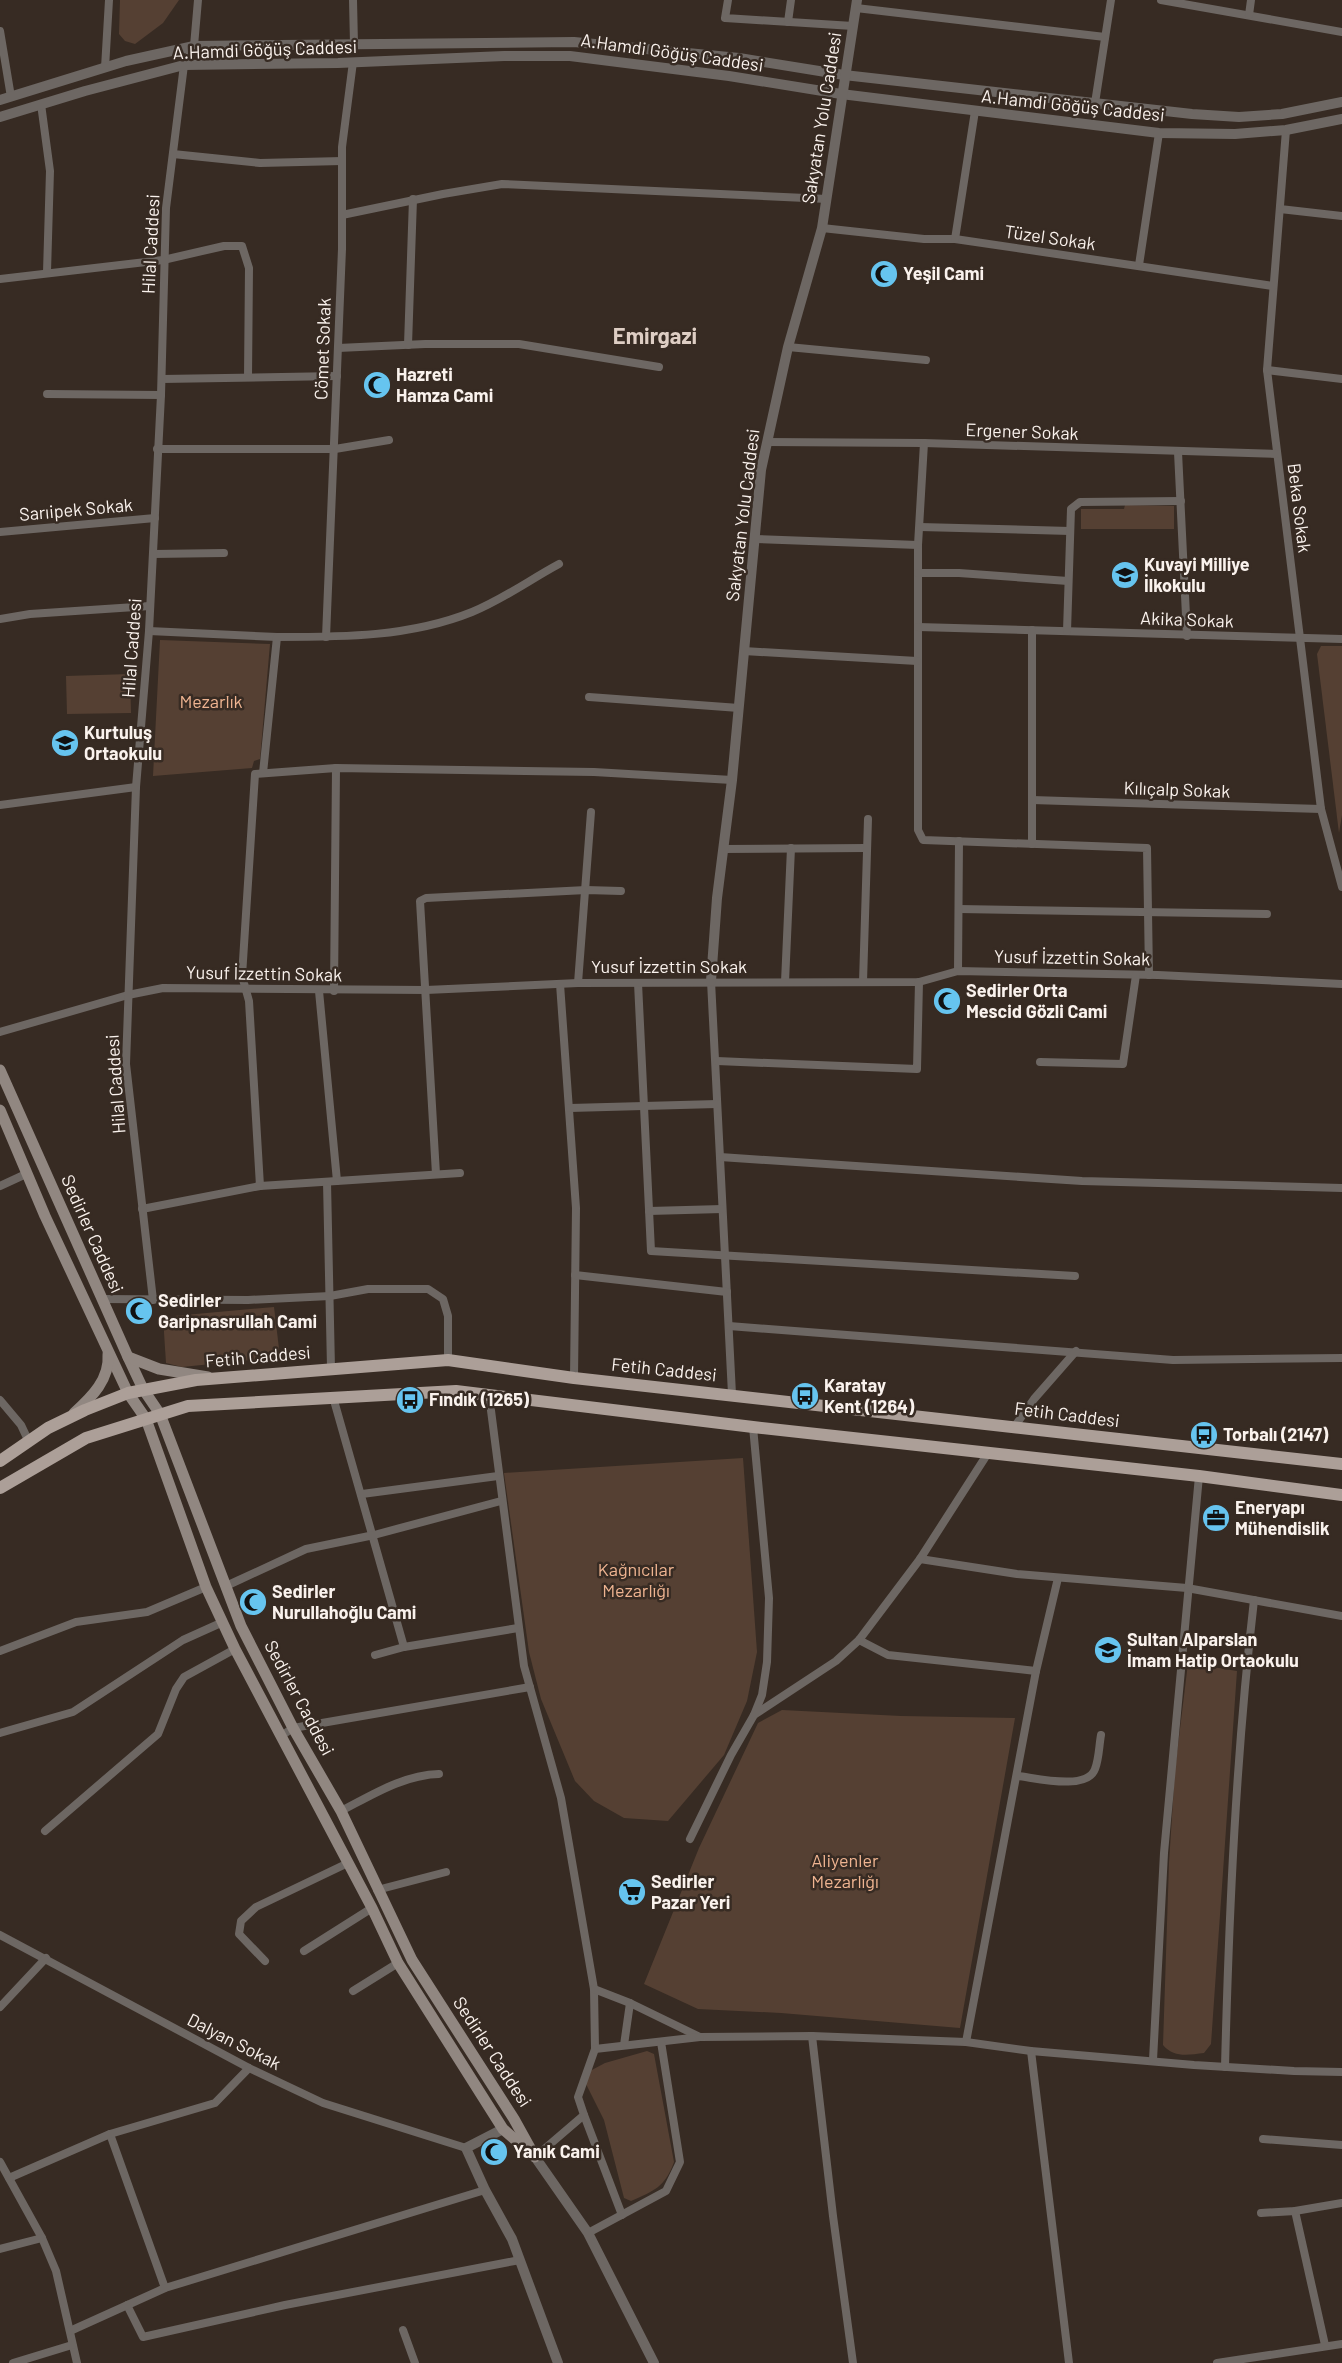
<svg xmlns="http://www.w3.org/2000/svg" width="1342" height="2363" viewBox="0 0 1342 2363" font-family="Barlow,sans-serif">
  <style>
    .green { fill: #554033 }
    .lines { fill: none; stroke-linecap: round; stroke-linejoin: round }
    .minor { stroke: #6d6763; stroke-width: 8 }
    .tertiary { stroke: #6d6763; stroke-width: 10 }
    .secondary { stroke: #918781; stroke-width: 11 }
    .primary { stroke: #ac9f98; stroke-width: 12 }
    .labels { text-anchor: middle; stroke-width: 5; stroke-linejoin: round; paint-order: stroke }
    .street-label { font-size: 18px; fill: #faf2ed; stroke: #372b23 }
    .poi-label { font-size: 18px; font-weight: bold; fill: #faf2ed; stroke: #372b23; text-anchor: start }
    .park-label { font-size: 18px; fill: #efb491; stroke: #372b23 }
    .district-label { font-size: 22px; font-weight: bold; fill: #decec4; stroke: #372b23 }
  </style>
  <rect width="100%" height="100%" fill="#372b23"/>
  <g class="green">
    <polygon points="120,0 179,0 163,23 135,44 125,41 119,34"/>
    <polygon points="1125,505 1174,506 1174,529 1081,529 1081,509 1124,509"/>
    <polygon points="160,640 270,644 260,759 254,761 252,768 153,776"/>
    <polygon points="1321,646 1342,646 1342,815 1339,833 1317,654"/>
    <polygon points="130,674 131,713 67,714 66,676"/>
    <polygon points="274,1307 280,1357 182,1367 166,1363 163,1317"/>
    <polygon points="743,1458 757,1652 747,1701 724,1755 668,1821 624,1818 594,1801 575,1781 541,1699 529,1652 504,1473"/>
    <path d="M1188 1663 1237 1671 1211 2044 1204 2053C1188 2055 1174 2058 1163 2045L1169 1863 1175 1770Z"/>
    <polygon points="782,1710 901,1716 1015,1718 960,2028 781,2013 698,2009 644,1984 699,1848 758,1723"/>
    <path d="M647 2051 654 2054 674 2162C665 2187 654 2191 631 2201L624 2198 604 2120 586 2084 588 2072 605 2063Z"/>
  </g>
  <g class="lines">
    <g class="minor">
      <polyline points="353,0 354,44"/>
      <polyline points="728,0 725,18 853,26"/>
      <polyline points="1161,0 1342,32"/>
      <polyline points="856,8 1105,37"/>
      <polyline points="1249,15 1251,0"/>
      <polyline points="788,22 791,0"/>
      <polyline points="0,31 11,97"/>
      <polyline points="105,68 109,0"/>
      <polyline points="1095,103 1111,0"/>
      <polyline points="41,104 50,171 47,272"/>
      <polyline points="1286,130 1267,370 1321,809 1342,887"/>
      <polyline points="173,154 260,163 342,161"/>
      <polyline points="1280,209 1342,216"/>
      <polyline points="342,215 443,194 502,184 827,199"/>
      <polyline points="822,228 924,239 955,239 1273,286"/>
      <polyline points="955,239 975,111"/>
      <polyline points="1139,265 1159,133"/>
      <polyline points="0,279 163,260 224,246 242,246 249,268 248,377"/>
      <polyline points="408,345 413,199"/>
      <polyline points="788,347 926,360"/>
      <polyline points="338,348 425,344 519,344 659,367"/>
      <polyline points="1267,370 1342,379"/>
      <polyline points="162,379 337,376"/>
      <polyline points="47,394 161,395"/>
      <polyline points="767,442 924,443 1277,454"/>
      <polyline points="924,443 918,545 918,830 923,840 1147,848 1149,975"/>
      <polyline points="157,449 335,449 389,440"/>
      <polyline points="1178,452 1187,636"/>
      <polyline points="920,527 1070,531"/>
      <polyline points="0,532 155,518"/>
      <polyline points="754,539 918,545"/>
      <polyline points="153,554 224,553"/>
      <polyline points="918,573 959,573 1068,581"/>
      <polyline points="0,619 30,614 150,606"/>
      <polyline points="918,627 1342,639"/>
      <polyline points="149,631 277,637"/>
      <polyline points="1067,631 1071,509 1080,502 1181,501"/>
      <polyline points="326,637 342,249 342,147 353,62"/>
      <polyline points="744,651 917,661"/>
      <polyline points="589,697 739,708"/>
      <path d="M263 773 277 637C343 637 410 637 472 612 502 600 531 579 559 564"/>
      <polyline points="1032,800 1321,809"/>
      <polyline points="0,805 136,787"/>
      <polyline points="1032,844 1032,630"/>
      <polyline points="723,849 866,848"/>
      <polyline points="959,909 1267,914"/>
      <polyline points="958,971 959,841"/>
      <polyline points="711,981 732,1394"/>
      <polyline points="785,982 791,848"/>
      <polyline points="863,982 868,819"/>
      <polyline points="578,983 591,812"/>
      <polyline points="638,983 651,1251 1075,1276"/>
      <polyline points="560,984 576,1208 574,1378"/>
      <polyline points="319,991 337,1181"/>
      <polyline points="334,991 336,768"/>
      <polyline points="0,1032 128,995 163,988 426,990 578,983 919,982 958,971 1158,975 1342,984"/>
      <polyline points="717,1061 917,1069 919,982"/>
      <polyline points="1040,1062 1123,1064 1136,975"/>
      <polyline points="570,1108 717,1104"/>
      <polyline points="720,1157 1082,1181 1342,1188"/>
      <polyline points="436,1174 420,901 426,898 586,890 621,891"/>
      <polyline points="327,1182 331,1368"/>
      <polyline points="0,1186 26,1174"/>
      <polyline points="260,1186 249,1001 242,976 255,774 336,768 594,772 732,780"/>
      <polyline points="142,1209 260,1186 460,1173"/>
      <polyline points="649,1211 722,1209"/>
      <polyline points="575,1275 727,1292"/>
      <polyline points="102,1299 248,1300 330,1296 368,1289 428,1289 443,1299 448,1316 448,1360"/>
      <polyline points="153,1300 126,1064 136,787 149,631 161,395 166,208 184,65 194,46 198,0"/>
      <polyline points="729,1326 1173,1360 1342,1358"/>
      <polyline points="489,1395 524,1666 561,1798 594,1989 595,2049 578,2097 584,2115 535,2157"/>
      <polyline points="333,1397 404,1647"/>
      <polyline points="0,1400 21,1425 29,1442"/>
      <polyline points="1015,1426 1034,1399 1076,1351"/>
      <polyline points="362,1494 498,1476"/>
      <polyline points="920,1559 1017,1574 1187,1588 1342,1616"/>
      <polyline points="226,1586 306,1549 374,1535 501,1501"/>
      <polyline points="859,1640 888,1655 1036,1671"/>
      <polyline points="0,1651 76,1622 147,1612 206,1587"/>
      <polyline points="375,1655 404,1647 518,1628"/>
      <polyline points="754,1715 836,1661 859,1640 920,1559 988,1453"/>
      <polyline points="0,1733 73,1712 183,1640 223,1622"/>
      <polyline points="281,1736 293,1728 530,1687"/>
      <path d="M1018 1776C1036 1778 1087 1791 1095 1769 1099 1759 1099 1746 1101 1735"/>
      <path d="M341 1811C372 1795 403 1775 439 1774"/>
      <polyline points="45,1831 158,1734 176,1689 184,1677 235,1649"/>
      <polyline points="690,1839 731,1755 754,1715 762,1695 767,1662 769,1598 753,1427"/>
      <polyline points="377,1890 446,1872"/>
      <polyline points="0,1935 249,2068 323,2103 466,2148"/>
      <polyline points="304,1951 372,1908"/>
      <polyline points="265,1961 239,1934 241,1921 256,1907 348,1863"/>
      <polyline points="594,1989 630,2003 700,2037 812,2036 966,2042 1031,2051 1194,2065 1294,2071 1342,2072"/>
      <polyline points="353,1991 398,1963"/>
      <polyline points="0,2007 46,1958"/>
      <polyline points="812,2036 833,2216 853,2363"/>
      <polyline points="966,2042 1036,1671 1058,1578"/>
      <polyline points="624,2045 630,2003"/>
      <polyline points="595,2049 700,2037"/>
      <polyline points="1031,2051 1069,2363"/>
      <polyline points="1153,2060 1164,1853 1199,1476"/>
      <path d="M1225 2067C1229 1911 1236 1755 1254 1600"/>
      <polyline points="584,2115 622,2215"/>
      <polyline points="110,2134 165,2288"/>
      <polyline points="1263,2139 1342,2145"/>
      <polyline points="0,2162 42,2238 56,2271 77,2363"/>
      <polyline points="9,2178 110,2134 215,2103 249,2068"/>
      <polyline points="1295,2211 1325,2345"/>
      <polyline points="1261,2213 1295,2211 1342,2203"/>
      <polyline points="588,2233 666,2191 680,2162 661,2042"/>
      <polyline points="0,2249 42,2238"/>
      <polyline points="127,2305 143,2337 285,2305 520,2260"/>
      <polyline points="403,2330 415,2363"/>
      <polyline points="70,2331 165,2288 485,2190"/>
      <polyline points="13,2363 72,2345"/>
      <polyline points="1217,2363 1342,2344"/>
    </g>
    <g class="tertiary">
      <polyline points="0,100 126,61 194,46 574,42 739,58 844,75 1192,114 1239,117 1282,114 1342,102"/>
      <polyline points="0,117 85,91 184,65 338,63 504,56 570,56 729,76 841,94 1159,133 1235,134 1286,130 1342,119"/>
      <polyline points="711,981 717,898 732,780 761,470 788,347 822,228 857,0"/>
      <polyline points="503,2129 466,2148 485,2190 512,2239 558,2363"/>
      <polyline points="535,2157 588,2233 654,2363"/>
    </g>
    <g class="secondary">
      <polyline points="0,1070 128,1357 143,1389 160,1414 241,1626 293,1728 341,1811 412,1960 514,2119 535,2157"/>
      <polyline points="0,1110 45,1216 128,1393 146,1419 206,1587 235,1649 372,1908 398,1963 503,2129 528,2151"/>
      <polyline points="128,1357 159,1369 208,1377"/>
      <path d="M74 1413C92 1397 110 1379 108 1354"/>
    </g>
    <g class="primary">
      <polyline points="0,1461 48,1428 85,1410 128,1393 196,1380 448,1360 574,1378 1342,1464"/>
      <polyline points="0,1488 86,1438 188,1406 456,1391 753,1427 1199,1476 1342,1495"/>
    </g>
  </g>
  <defs>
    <symbol id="mosque-disc" viewBox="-11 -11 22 22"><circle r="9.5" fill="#66c4ef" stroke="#372b23"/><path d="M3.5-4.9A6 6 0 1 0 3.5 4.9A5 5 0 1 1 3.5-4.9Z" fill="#111"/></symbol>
    <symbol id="school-disc" viewBox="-11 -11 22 22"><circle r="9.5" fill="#66c4ef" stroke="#372b23"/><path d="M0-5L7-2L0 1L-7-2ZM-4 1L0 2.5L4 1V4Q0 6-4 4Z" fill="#111"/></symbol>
    <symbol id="bus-disc" viewBox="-11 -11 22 22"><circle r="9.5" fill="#66c4ef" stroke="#372b23"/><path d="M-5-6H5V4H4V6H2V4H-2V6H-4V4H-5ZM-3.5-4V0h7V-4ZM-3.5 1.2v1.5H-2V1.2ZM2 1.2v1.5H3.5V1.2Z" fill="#111"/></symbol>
    <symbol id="office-disc" viewBox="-11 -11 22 22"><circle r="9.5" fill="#66c4ef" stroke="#372b23"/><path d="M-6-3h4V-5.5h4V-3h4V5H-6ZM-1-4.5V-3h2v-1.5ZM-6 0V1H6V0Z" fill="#111"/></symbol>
    <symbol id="supermarket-disc" viewBox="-11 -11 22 22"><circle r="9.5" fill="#66c4ef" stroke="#372b23"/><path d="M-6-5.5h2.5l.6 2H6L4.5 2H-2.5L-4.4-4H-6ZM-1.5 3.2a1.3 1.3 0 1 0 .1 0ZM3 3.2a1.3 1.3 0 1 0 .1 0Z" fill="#111"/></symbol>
  </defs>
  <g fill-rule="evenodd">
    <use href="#mosque-disc" x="868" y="258" width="32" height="32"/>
    <use href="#mosque-disc" x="361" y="369" width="32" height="32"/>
    <use href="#school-disc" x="1109" y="559" width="32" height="32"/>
    <use href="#school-disc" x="49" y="727" width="32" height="32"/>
    <use href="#mosque-disc" x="931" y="985" width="32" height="32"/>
    <use href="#mosque-disc" x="123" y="1295" width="32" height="32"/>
    <use href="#bus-disc" x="789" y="1380" width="32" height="32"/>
    <use href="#bus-disc" x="394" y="1384" width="32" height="32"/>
    <use href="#bus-disc" x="1188" y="1419" width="32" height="32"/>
    <use href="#office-disc" x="1200" y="1502" width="32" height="32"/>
    <use href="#mosque-disc" x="237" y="1586" width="32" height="32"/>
    <use href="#school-disc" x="1092" y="1634" width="32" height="32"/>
    <use href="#supermarket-disc" x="616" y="1876" width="32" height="32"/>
    <use href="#mosque-disc" x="478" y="2136" width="32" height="32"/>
  </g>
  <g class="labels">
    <g class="street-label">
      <text transform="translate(265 50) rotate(-2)" y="6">A.Hamdi Göğüş Caddesi</text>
      <text transform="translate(672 53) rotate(8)" y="6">A.Hamdi Göğüş Caddesi</text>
      <text transform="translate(1073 106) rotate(6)" y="6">A.Hamdi Göğüş Caddesi</text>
      <text transform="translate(822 118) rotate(-81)" y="6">Sakyatan Yolu Caddesi</text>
      <text transform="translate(1050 238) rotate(8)" y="6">Tüzel Sokak</text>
      <text transform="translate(151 244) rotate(-87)" y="6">Hilal Caddesi</text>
      <text transform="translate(323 349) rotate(-88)" y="6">Cömet Sokak</text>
      <text transform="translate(1022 432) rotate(2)" y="6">Ergener Sokak</text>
      <text transform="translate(1299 508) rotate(83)" y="6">Beka Sokak</text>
      <text transform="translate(76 510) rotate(-5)" y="6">Sarıipek Sokak</text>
      <text transform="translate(743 515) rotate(-83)" y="6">Sakyatan Yolu Caddesi</text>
      <text transform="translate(1187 620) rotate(2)" y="6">Akika Sokak</text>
      <text transform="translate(132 648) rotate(-86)" y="6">Hilal Caddesi</text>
      <text transform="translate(1177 790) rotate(2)" y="6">Kılıçalp Sokak</text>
      <text transform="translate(1072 958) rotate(1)" y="6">Yusuf İzzettin Sokak</text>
      <text x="669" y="973">Yusuf İzzettin Sokak</text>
      <text transform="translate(264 974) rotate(1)" y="6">Yusuf İzzettin Sokak</text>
      <text transform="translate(116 1084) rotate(-94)" y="6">Hilal Caddesi</text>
      <text transform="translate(92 1234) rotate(66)" y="6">Sedirler Caddesi</text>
      <text transform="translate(258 1357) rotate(-5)" y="6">Fetih Caddesi</text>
      <text transform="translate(664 1370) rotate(6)" y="6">Fetih Caddesi</text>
      <text transform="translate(1067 1415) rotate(7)" y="6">Fetih Caddesi</text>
      <text transform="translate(299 1698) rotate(62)" y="6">Sedirler Caddesi</text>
      <text transform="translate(234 2042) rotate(27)" y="6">Dalyan Sokak</text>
      <text transform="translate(492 2052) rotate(57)" y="6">Sedirler Caddesi</text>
    </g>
    <g class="poi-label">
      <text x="903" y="280">Yeşil Cami</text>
      <text x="396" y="381">Hazreti<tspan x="396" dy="21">Hamza Cami</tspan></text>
      <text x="1144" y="571">Kuvayi Milliye<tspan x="1144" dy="21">İlkokulu</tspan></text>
      <text x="84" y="739">Kurtuluş<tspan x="84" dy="21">Ortaokulu</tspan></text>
      <text x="966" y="997">Sedirler Orta<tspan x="966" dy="21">Mescid Gözli Cami</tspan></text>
      <text x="158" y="1307">Sedirler<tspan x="158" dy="21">Garipnasrullah Cami</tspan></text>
      <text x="824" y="1392">Karatay<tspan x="824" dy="21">Kent (1264)</tspan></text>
      <text x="429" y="1406">Fındık (1265)</text>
      <text x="1223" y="1441">Torbalı (2147)</text>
      <text x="1235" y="1514">Eneryapı<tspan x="1235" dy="21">Mühendislik</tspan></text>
      <text x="272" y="1598">Sedirler<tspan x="272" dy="21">Nurullahoğlu Cami</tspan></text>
      <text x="1127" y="1646">Sultan Alparslan<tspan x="1127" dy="21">İmam Hatip Ortaokulu</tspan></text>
      <text x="651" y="1888">Sedirler<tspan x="651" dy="21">Pazar Yeri</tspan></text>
      <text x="513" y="2158">Yanık Cami</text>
    </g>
    <g class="park-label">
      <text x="211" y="708">Mezarlık</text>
      <text x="636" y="1576">Kağnıcılar<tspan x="636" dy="21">Mezarlığı</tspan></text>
      <text x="845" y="1867">Aliyenler<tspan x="845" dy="21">Mezarlığı</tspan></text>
    </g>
    <g class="district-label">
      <text x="655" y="344">Emirgazi</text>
    </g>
  </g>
</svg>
